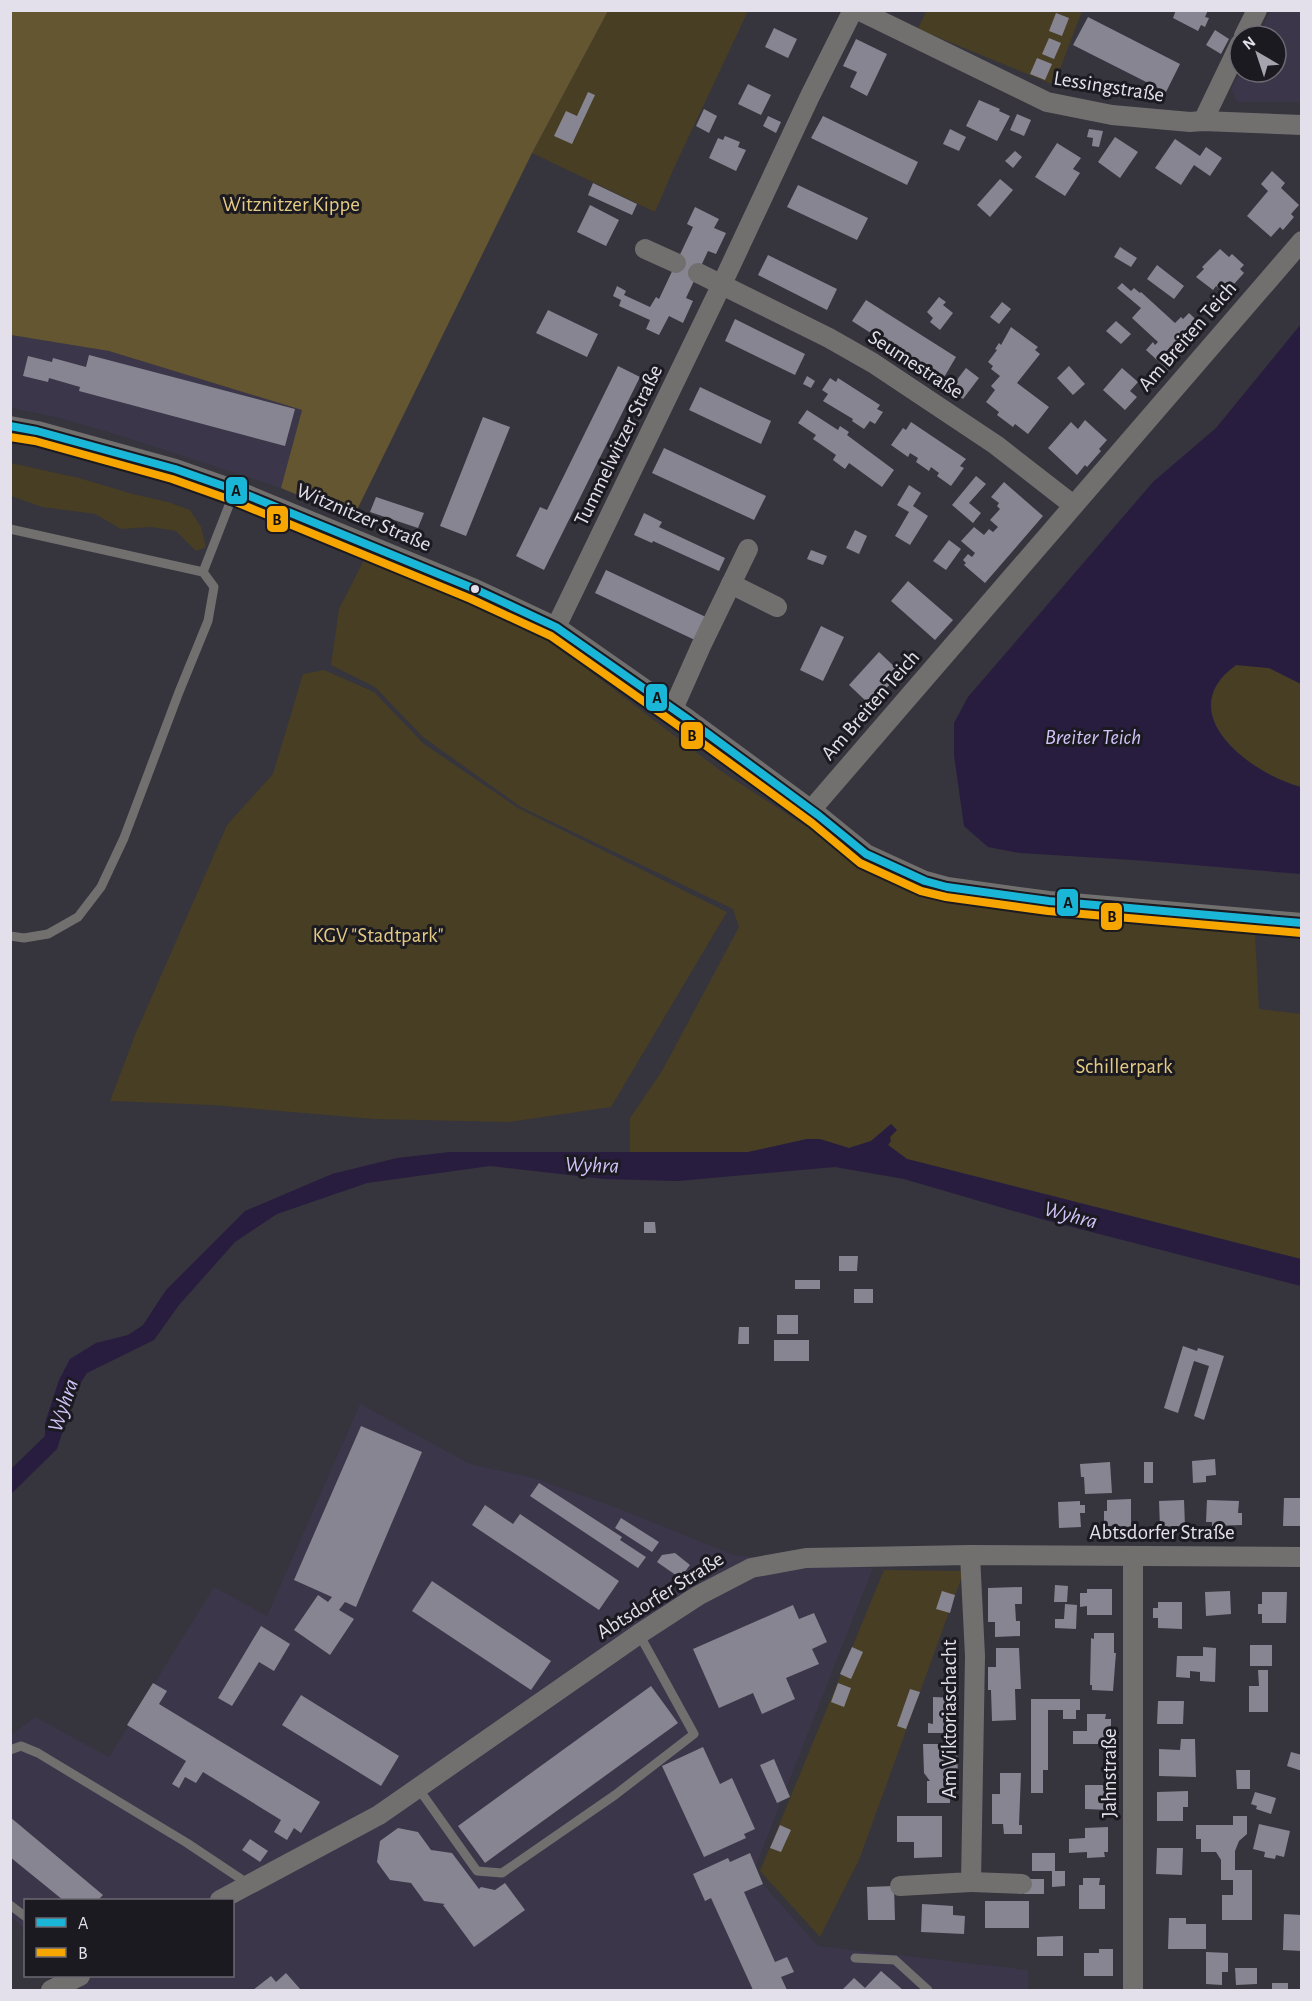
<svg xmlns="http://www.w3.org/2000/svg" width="1312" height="2001" viewBox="0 0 1312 2001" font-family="'Alegreya Sans',sans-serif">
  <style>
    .built { fill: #3b364a }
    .green { fill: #473e23 }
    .forest { fill: #645631 }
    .water { fill: #281d3e }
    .building { fill: #888592 }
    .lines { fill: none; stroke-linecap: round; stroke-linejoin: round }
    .service { stroke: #72706f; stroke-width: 9 }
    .minor { stroke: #72706f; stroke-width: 20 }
    .bus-1-casing { stroke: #1c1a21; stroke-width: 12 }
    .bus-2-casing { stroke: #1c1a21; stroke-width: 12 }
    .bus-1 { stroke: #1ab6d8; stroke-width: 8 }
    .bus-2 { stroke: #f7a600; stroke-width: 8 }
    .bus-dot { fill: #e3e0eb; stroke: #1c1a21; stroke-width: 2 }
    .labels { text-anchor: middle; stroke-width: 6; stroke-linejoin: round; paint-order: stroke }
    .street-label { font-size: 21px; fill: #e3e0eb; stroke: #1c1a21 }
    .park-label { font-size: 21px; fill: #e4ca82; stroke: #1c1a21 }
    .water-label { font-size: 22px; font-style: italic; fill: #d1c2f8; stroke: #1c1a21 }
    .line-badge { stroke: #1c1a21; stroke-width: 2 }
    .pale-badge-label { font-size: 16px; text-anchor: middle; font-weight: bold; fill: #111 }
  </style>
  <rect width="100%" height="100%" fill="#36343d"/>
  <g class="built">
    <polygon points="1271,11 1301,11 1301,102 1237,102 1231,89 1240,72 1276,72 1276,36 1258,36"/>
    <polygon points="11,335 109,351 302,410 281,488 118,435 56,417 11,408"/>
    <polygon points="360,1404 470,1464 534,1478 623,1510 733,1555 873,1568 753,1873 818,1946 1028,1970 1028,1990 57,1990 54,1976 232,1976 232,1900 26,1900 25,1929 11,1917 10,1736 35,1717 109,1757 214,1587 267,1616"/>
  </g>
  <g class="green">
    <polygon points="608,11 748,11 673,170 655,212 532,153"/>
    <polygon points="926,11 1082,11 1054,85 918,29"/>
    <polygon points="11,463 79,478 133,494 168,502 190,510 201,527 206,547 196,551 176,531 151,527 121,529 95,514 42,507 11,496"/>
    <polygon points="366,556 521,619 721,771 813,831 874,873 924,890 1007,910 1255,934 1259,1009 1301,1014 1301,1259 907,1159 888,1145 891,1124 871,1141 849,1148 820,1140 807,1139 749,1152 630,1152 630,1118 662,1071 739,927 733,909 521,807 423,737 375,687 331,665 339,609"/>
    <path d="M1236 665 1269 668 1301 684V787C1251 774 1170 713 1236 665Z"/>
    <polygon points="324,670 374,692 424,744 518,808 727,912 611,1107 509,1122 374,1119 212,1105 110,1101 135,1035 227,825 273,774 303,674"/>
    <polygon points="884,1570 964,1571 859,1860 820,1937 760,1871"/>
  </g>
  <polygon class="forest" points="11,10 608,11 532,153 353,518 281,488 302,410 109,351 11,335"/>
  <g class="water">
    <path d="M1301 324V684L1269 668 1236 665C1169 713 1251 774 1301 787V874L1134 860 1020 853 988 847 964 826 954 755V723L968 697 1153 482 1216 428Z"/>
    <polygon points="891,1124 897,1130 890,1137 891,1141 888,1145 907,1159 1301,1259 1301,1286 1045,1220 904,1179 835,1167 678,1181 604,1179 490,1166 367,1183 277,1214 235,1242 179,1305 154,1340 87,1373 76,1390 57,1449 11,1494 11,1469 45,1436 45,1423 59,1380 70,1359 96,1343 128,1335 143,1325 166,1290 245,1211 332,1174 397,1158 450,1152 748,1152 807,1139 820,1139 849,1148 871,1141"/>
  </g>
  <g class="building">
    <polygon points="1176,10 1208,10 1205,17 1209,18 1205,27 1201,25 1198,31 1173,18"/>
    <polygon points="1056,13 1069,18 1062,36 1049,31"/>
    <polygon points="1088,17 1180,64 1166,92 1073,45"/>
    <polygon points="774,28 797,39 788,58 765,47"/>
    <polygon points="1215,30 1229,39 1221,54 1206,45"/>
    <polygon points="1049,38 1061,43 1054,59 1042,54"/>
    <polygon points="856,39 887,54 867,96 850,87 857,72 843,66"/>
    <polygon points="1037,58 1052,64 1045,80 1030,74"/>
    <polygon points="748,84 771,95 761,115 738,104"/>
    <polygon points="588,92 595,95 572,144 554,136 566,111 577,116"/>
    <polygon points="979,100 1000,109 999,111 1010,116 997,141 966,126"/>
    <polygon points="704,109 717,116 709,133 696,126"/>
    <polygon points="1017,114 1031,120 1024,136 1010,130"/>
    <polygon points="768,116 781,122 776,133 763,126"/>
    <polygon points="823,116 918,162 907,185 811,138"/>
    <polygon points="950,129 966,137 959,151 943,144"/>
    <polygon points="1089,129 1103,131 1099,147 1092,146 1093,138 1087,137"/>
    <polygon points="725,136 740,142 738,147 746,150 736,171 709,158 718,138 723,140"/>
    <polygon points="1115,137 1138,152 1120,178 1098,162"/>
    <polygon points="1175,139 1200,156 1206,147 1222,158 1210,176 1194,165 1181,185 1155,168"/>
    <polygon points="1057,143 1081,158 1073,169 1080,173 1065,196 1035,177"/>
    <polygon points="1015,151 1022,157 1013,168 1005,161"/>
    <polygon points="1272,171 1285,183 1281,188 1299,205 1291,214 1294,217 1283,230 1280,227 1271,237 1247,216 1268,191 1261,184"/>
    <polygon points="1000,179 1013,190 990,217 977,205"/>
    <polygon points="593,183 637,204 632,215 588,195"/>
    <polygon points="798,185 868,218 857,240 787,207"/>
    <polygon points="590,205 619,220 606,246 577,232"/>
    <polygon points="695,207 719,219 714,228 726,233 716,254 708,251 686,298 693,301 683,323 669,316 659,335 646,329 650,320 619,306 621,300 613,296 617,286 626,291 624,295 650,307 656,297 659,299 693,227 687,224"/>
    <polygon points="1120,247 1137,258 1131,267 1114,257"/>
    <polygon points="1220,249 1229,257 1232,254 1244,265 1240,269 1244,273 1225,294 1216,286 1213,290 1196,277 1204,269 1202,267"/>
    <polygon points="768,255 837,289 827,310 758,275"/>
    <polygon points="1157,265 1184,286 1174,299 1147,279"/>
    <polygon points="1122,283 1131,291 1134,288 1140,293 1141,292 1175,323 1181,317 1183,319 1189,313 1205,328 1168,370 1146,350 1153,342 1155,345 1158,342 1132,318 1141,308 1117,288"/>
    <polygon points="939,297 946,302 943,305 953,313 940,330 930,322 933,318 927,312"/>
    <polygon points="866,300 956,357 943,379 852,321"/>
    <polygon points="1002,302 1011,309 999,324 990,317"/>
    <polygon points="548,310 598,334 587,357 536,333"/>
    <polygon points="735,319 805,354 795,375 725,341"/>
    <polygon points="1116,321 1131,334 1121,344 1106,331"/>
    <polygon points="1011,327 1038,347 1035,350 1040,354 1017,383 1049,407 1028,434 1015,424 1013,427 997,415 999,412 986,402 995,390 991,386 1000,376 991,369 993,366 988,362 997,350 995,349 999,343 1001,345"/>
    <polygon points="89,355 295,409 285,446 79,391 80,387 49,378 48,382 23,376 28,356 52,362 53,358 86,367"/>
    <polygon points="618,366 640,377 544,570 516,556 540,507 547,510"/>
    <polygon points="1069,366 1085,384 1073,395 1057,378"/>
    <polygon points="966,368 979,378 963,399 950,389"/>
    <polygon points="1122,368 1138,382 1130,391 1137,397 1125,410 1103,390"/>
    <polygon points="807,376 815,381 811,388 803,384"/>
    <polygon points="830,378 836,382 838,378 880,405 877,409 883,412 875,424 870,421 864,429 852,421 853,419 823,401 828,394 822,390"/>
    <polygon points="700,387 771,421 761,444 689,410"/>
    <polygon points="807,410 838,430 840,426 849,432 847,435 894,470 882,487 849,463 845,469 833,460 836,455 813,439 816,435 798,423"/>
    <polygon points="483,417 510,427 466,536 440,526"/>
    <polygon points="1085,420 1107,440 1099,449 1101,451 1087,467 1085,465 1077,475 1048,448 1071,422 1078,429"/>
    <polygon points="911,422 966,459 960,466 964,468 951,486 937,476 939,473 931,467 929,471 916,462 918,458 910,453 908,457 891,445 903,428 906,430"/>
    <polygon points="664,448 766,496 754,520 652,473"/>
    <polygon points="976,476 986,484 969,503 981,513 973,523 952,505"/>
    <polygon points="1004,482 1043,516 985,583 964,565 966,563 963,560 968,554 972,557 975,553 961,541 974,527 984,535 989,529 993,532 998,527 990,520 1000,509 997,506 999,503 991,497"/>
    <polygon points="909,485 921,493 913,506 928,516 910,545 895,536 909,512 897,505"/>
    <polygon points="376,497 424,513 418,528 370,512"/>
    <polygon points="644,513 662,522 659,527 725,558 719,571 653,541 652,543 634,535"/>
    <polygon points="855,530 867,536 859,554 846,548"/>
    <polygon points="949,540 961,549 946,570 933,561"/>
    <polygon points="811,550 827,556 823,565 807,559"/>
    <polygon points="606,570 708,618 697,641 595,593"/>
    <polygon points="908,581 953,620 935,640 891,601"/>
    <polygon points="821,626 844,637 823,681 800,670"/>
    <polygon points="879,652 899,671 890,680 892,682 879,696 877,694 868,703 849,685"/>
    <polygon points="644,1222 655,1222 656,1233 644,1233"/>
    <polygon points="839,1256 858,1256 857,1271 839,1271"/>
    <rect x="795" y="1280" width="25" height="9"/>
    <rect x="854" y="1289" width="19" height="14"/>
    <rect x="777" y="1315" width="21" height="19"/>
    <polygon points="739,1327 749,1327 749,1344 738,1344"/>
    <rect x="774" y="1340" width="35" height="21"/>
    <polygon points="1183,1346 1197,1351 1198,1348 1224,1356 1204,1420 1194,1416 1209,1366 1194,1361 1178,1413 1164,1408"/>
    <polygon points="361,1426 422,1452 356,1607 345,1602 339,1610 354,1619 330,1655 294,1630 318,1595 328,1602 332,1597 294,1580"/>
    <polygon points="1215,1459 1216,1475 1206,1476 1206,1482 1193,1483 1192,1461"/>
    <polygon points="1110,1462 1112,1493 1085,1494 1084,1477 1081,1477 1080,1464"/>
    <rect x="1144" y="1462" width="9" height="21"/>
    <polygon points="539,1483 622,1537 620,1540 646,1557 638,1568 530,1496"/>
    <polygon points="1284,1498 1302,1498 1302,1526 1283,1526"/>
    <polygon points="1131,1499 1131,1527 1104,1526 1104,1511 1107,1511 1107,1500"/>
    <polygon points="1184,1500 1185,1526 1160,1527 1159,1501"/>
    <polygon points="1207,1500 1239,1501 1238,1513 1242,1513 1242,1525 1212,1526 1212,1522 1206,1522"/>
    <polygon points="1080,1501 1080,1505 1085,1505 1085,1513 1080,1513 1081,1527 1059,1528 1058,1502"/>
    <polygon points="485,1505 513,1524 520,1514 619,1581 599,1610 472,1525"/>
    <polygon points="621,1518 659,1542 652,1552 615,1528"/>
    <polygon points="675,1553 690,1565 680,1578 657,1562 662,1555"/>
    <polygon points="432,1581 551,1661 531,1690 412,1611"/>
    <polygon points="1055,1585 1068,1586 1067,1602 1054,1602"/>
    <polygon points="1022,1587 1022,1604 1015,1604 1016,1621 1020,1621 1020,1636 995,1637 995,1622 988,1622 988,1588"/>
    <polygon points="1087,1589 1112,1589 1112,1615 1087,1615 1087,1606 1080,1607 1080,1593 1087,1593"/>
    <polygon points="942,1591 955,1595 950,1613 936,1609"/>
    <polygon points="1230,1591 1231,1614 1206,1616 1205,1592"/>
    <polygon points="1262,1592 1287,1592 1286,1623 1262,1623 1262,1614 1258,1614 1258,1604 1262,1604"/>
    <polygon points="1158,1602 1182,1602 1182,1629 1158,1628 1158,1618 1153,1618 1153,1608 1158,1608"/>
    <polygon points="1065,1604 1077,1605 1076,1629 1055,1628 1055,1619 1064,1619"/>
    <polygon points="793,1605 799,1619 814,1613 827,1642 812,1649 819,1664 786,1678 795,1699 762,1714 753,1693 719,1708 693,1649"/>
    <polygon points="261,1626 290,1644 274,1671 259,1662 232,1706 218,1698"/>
    <polygon points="1094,1633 1114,1633 1114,1653 1116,1653 1113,1691 1092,1690 1092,1685 1090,1685 1091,1638 1094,1639"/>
    <rect x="1250" y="1645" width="22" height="21"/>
    <polygon points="852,1647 863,1652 851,1679 840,1674"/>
    <polygon points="1203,1647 1216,1648 1215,1682 1200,1681 1200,1672 1190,1671 1190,1678 1176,1677 1177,1656 1203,1656"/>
    <polygon points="996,1648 1019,1648 1021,1689 1015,1689 1016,1720 992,1721 991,1690 988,1690 988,1667 996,1667"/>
    <polygon points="1258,1670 1268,1670 1268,1712 1249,1712 1249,1686 1259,1686"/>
    <polygon points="153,1683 167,1691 159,1704 320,1802 301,1833 294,1828 287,1840 274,1832 281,1820 203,1772 196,1783 185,1777 179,1788 172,1784 186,1761 127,1725"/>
    <polygon points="838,1683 851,1688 844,1707 831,1702"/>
    <polygon points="651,1686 678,1723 485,1863 458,1826"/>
    <polygon points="910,1689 920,1692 906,1729 897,1726"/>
    <polygon points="301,1695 399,1756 381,1786 282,1725"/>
    <polygon points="933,1697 957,1698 957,1724 949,1723 949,1733 928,1733 928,1723 933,1724"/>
    <polygon points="1031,1699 1080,1699 1080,1710 1076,1710 1076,1719 1063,1719 1063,1710 1048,1710 1048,1770 1043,1770 1043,1793 1031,1793"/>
    <polygon points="1158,1701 1184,1701 1183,1724 1157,1724"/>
    <polygon points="1087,1714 1106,1714 1105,1719 1111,1719 1111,1744 1073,1744 1073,1731 1087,1731"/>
    <polygon points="1181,1739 1195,1739 1196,1777 1159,1776 1159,1749 1180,1750"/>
    <polygon points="923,1744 957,1744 958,1782 950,1783 950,1803 927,1803 927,1781 930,1781 924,1773"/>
    <polygon points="703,1747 720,1784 732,1778 755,1829 744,1834 746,1838 704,1857 662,1766"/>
    <polygon points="1291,1752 1302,1755 1302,1771 1287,1766"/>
    <polygon points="774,1759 790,1797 777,1803 760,1765"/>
    <polygon points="1236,1770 1250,1770 1250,1789 1237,1789"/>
    <polygon points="1000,1773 1021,1773 1019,1825 1022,1825 1022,1834 1004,1834 1003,1824 992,1824 992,1794 1000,1794"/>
    <polygon points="1085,1785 1111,1785 1110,1810 1085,1809"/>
    <polygon points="1188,1791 1188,1807 1183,1807 1183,1821 1157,1821 1157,1792"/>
    <polygon points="1255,1792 1276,1798 1271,1814 1256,1809 1257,1806 1251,1804"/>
    <polygon points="897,1816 942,1816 942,1857 914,1858 914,1842 897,1842"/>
    <polygon points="1233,1816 1247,1816 1247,1834 1239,1841 1235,1851 1235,1870 1252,1870 1252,1920 1222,1920 1222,1895 1233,1895 1233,1880 1221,1880 1221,1860 1216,1852 1201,1852 1201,1839 1196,1839 1196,1825 1233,1825"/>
    <polygon points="10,1817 103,1895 98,1900 63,1900 10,1857"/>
    <polygon points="1259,1824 1290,1831 1284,1857 1276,1855 1275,1859 1264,1857 1265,1852 1253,1849"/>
    <polygon points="780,1825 791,1830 781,1852 770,1848"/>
    <polygon points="1108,1827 1108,1852 1104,1852 1105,1857 1087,1858 1087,1852 1069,1853 1069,1839 1085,1838 1085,1828"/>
    <polygon points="398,1828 418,1832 431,1850 452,1853 479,1889 481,1887 495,1890 505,1883 525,1910 474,1947 443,1905 445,1904 424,1901 411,1883 390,1880 377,1862 380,1841"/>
    <polygon points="250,1839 268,1851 260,1862 242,1850"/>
    <polygon points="1157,1848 1183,1848 1182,1875 1156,1874"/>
    <polygon points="750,1853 763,1884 744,1892 775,1962 787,1957 794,1972 781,1977 787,1990 753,1990 711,1898 705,1901 693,1874 728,1858 730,1862"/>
    <polygon points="1032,1853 1055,1853 1055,1871 1065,1871 1065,1886 1052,1887 1052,1871 1032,1871"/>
    <polygon points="1083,1878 1100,1878 1099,1885 1105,1885 1105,1909 1079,1909 1079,1885 1083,1885"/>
    <polygon points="1025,1879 1044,1879 1044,1894 1024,1894"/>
    <polygon points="894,1886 895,1920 868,1920 867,1887"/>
    <rect x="985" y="1901" width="44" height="27"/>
    <polygon points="922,1904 953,1906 953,1915 965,1916 964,1934 921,1932"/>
    <polygon points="1284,1914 1302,1915 1302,1951 1283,1950"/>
    <polygon points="1169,1918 1186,1918 1186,1924 1206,1924 1206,1949 1168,1949"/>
    <polygon points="1063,1936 1063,1956 1037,1956 1037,1937"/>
    <polygon points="1099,1949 1113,1949 1113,1976 1084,1976 1084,1953 1099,1953"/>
    <polygon points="1206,1952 1228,1953 1228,1972 1222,1972 1222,1985 1206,1984"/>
    <polygon points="1235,1968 1257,1968 1257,1984 1236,1985"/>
    <polygon points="881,1971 903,1990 842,1990 854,1978 865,1988"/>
    <polygon points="286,1973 301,1990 253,1990 271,1976 276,1982"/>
    <rect x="1272" y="1983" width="16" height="7"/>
  </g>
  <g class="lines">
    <g class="service">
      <polyline points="10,529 203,572 214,587 208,621 179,692 124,838 101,887 78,917 48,934 24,938 10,936"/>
      <polyline points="203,572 235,490"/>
      <polyline points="10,1750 21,1746 38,1753 187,1843 250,1885"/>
      <polyline points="418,1788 477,1871 502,1873 615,1795 694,1734 639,1634"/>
      <polyline points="10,1905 26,1917"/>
      <polyline points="855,1958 895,1960 928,1990"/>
    </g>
    <g class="minor">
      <polyline points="858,10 1047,102 1112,115 1190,122 1203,121 1302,125"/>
      <polyline points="1244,36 1257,10"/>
      <polyline points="1203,121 1240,44"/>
      <polyline points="645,249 676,263"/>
      <polyline points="698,273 829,338 873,363 996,445 1073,505"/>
      <polyline points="10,426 37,431 175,469 235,490 475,589 556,627 689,720 818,815 866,854 925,881 947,887 1049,901 1302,923"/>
      <polyline points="731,584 777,607"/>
      <polyline points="556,627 722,284 810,96 853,10"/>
      <polyline points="673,709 701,646 748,549"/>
      <polyline points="811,810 1302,241"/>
      <polyline points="1133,1556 1133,1990"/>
      <polyline points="971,1882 1022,1884"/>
      <polyline points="900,1886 971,1882 975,1656 970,1555"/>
      <polyline points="220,1900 379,1815 639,1634 699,1595 751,1568 806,1558 970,1555 1302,1557"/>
      <polyline points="51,1990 80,1976"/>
    </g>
    <defs>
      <polyline id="bus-1" points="10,426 37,431 175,469 235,490 475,589 556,627 689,720 818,815 866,854 925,881 947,887 1049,901 1302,923"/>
      <polyline id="bus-2" points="10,437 35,441 172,479 231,500 471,599 551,636 683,729 812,823 860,863 921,891 946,897 1048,911 1301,933"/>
    </defs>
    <use href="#bus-1" class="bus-1-casing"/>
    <use href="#bus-2" class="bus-2-casing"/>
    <use href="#bus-1" class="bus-1"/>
    <use href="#bus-2" class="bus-2"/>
  </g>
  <circle class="bus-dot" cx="475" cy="589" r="5"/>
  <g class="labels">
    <g class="street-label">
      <text transform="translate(1109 86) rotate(9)" y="7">Lessingstraße</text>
      <text transform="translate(1187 336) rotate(-49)" y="7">Am Breiten Teich</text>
      <text transform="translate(916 364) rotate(33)" y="7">Seumestraße</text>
      <text transform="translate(618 445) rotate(-64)" y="7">Tummelwitzer Straße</text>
      <text transform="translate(364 517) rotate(23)" y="7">Witznitzer Straße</text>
      <text transform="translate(870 705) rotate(-49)" y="7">Am Breiten Teich</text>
      <text x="1162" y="1539">Abtsdorfer Straße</text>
      <text transform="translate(660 1595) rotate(-32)" y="7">Abtsdorfer Straße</text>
      <text transform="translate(949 1719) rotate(-90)" y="7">Am Viktoriaschacht</text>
      <text transform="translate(1109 1773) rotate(-90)" y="7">Jahnstraße</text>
    </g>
    <g class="park-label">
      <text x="291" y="211">Witznitzer Kippe</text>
      <text x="378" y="942">KGV "Stadtpark"</text>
      <text x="1124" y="1073">Schillerpark</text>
    </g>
    <g class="water-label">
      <text x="1093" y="744">Breiter Teich</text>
      <text transform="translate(592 1164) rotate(2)" y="8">Wyhra</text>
      <text transform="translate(1071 1214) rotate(15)" y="8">Wyhra</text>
      <text transform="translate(62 1405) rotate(-71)" y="8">Wyhra</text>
    </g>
  </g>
  <g class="line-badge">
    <rect x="225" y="476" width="23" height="29" rx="6" fill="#1ab6d8"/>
    <rect x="266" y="505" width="23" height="28" rx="6" fill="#f7a600"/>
    <rect x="645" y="683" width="23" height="29" rx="6" fill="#1ab6d8"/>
    <rect x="680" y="721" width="24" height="29" rx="6" fill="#f7a600"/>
    <rect x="1056" y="888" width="23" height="29" rx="6" fill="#1ab6d8"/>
    <rect x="1100" y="902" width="23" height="29" rx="6" fill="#f7a600"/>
  </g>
  <g class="pale-badge-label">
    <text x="236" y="496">A</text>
    <text x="277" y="525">B</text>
    <text x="657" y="703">A</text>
    <text x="692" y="741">B</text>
    <text x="1068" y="908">A</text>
    <text x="1112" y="922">B</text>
  </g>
  <rect width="1312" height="2001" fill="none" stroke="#e3e0eb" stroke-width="24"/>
  <rect x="24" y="1899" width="210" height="78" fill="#1c1a21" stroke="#6c6972" stroke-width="1.5"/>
  <rect x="36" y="1918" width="30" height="9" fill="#1ab6d8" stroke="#6c6972" stroke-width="1.5"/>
  <text x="78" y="1929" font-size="18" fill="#e3e0eb">A</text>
  <rect x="36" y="1948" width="30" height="9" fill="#f7a600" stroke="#6c6972" stroke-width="1.5"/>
  <text x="78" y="1959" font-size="18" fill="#e3e0eb">B</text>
  <g transform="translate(1258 54) rotate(321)"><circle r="28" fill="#1c1a21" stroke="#6c6972" stroke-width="1.5"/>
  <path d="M0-4.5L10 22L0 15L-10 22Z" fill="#a6a4ae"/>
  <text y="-9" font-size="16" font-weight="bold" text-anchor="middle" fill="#e3e0eb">N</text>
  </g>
</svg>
